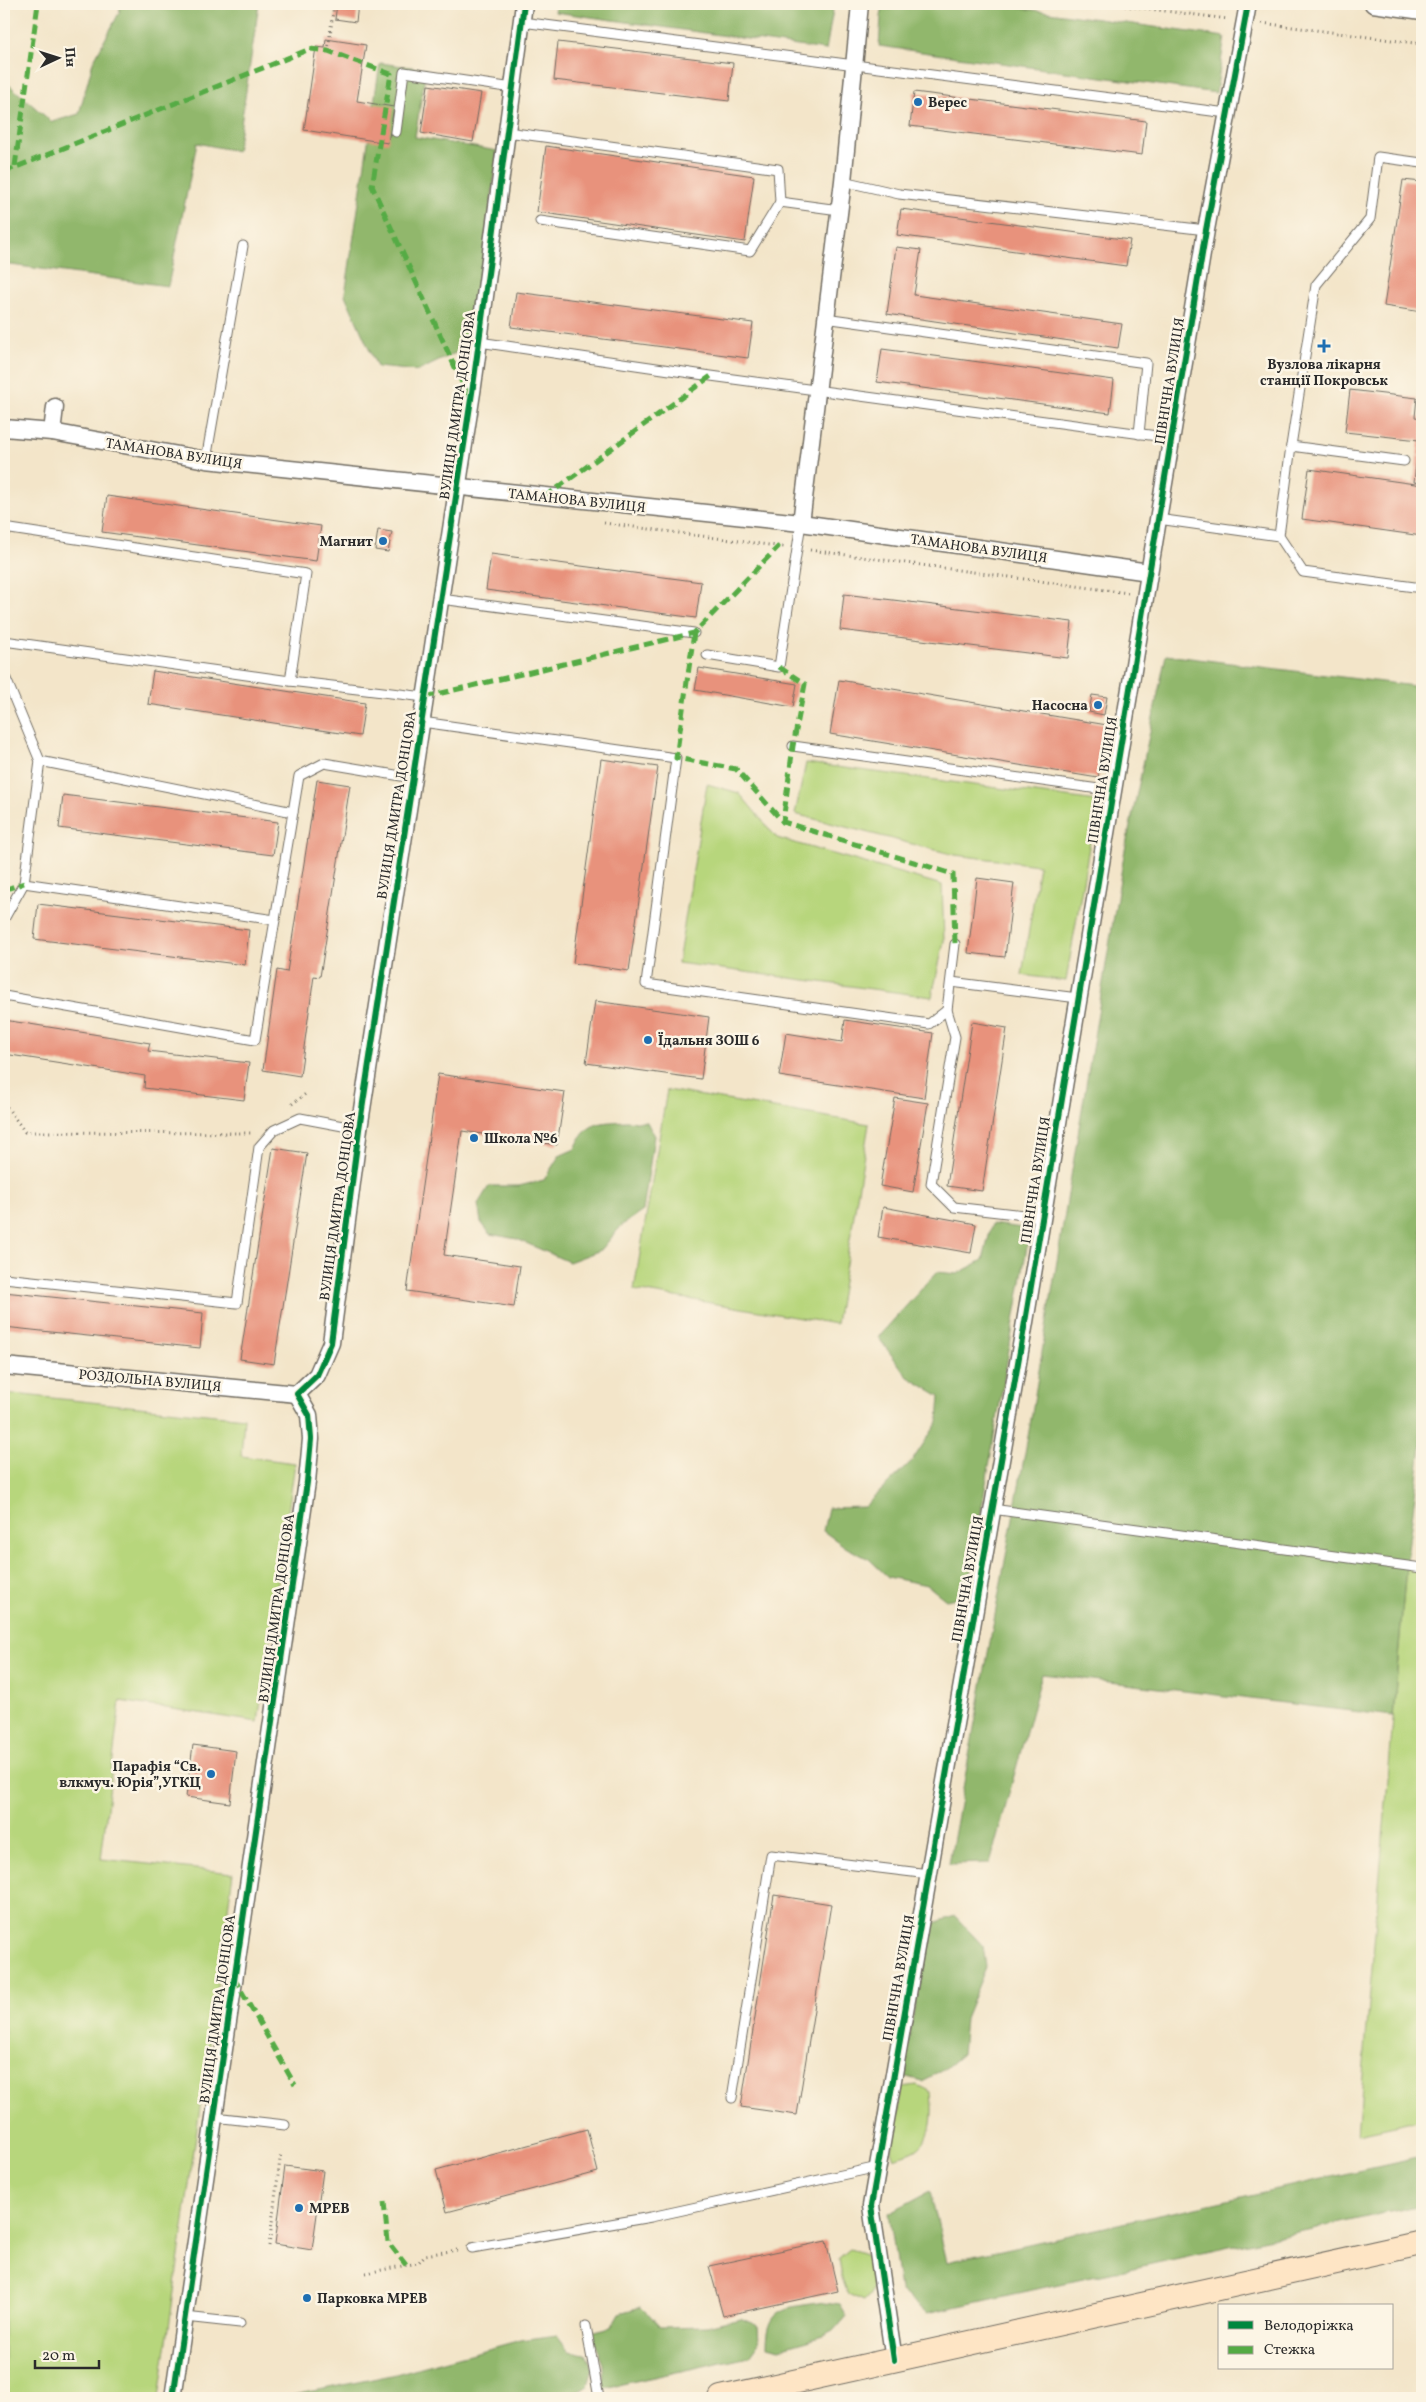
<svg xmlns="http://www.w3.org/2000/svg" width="1426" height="2402" viewBox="0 0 1426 2402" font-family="Vollkorn,serif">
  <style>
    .green { fill: #b7d67c; stroke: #718054 }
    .forest { fill: #91b76c; stroke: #5e714c }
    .building { fill: #e8927c }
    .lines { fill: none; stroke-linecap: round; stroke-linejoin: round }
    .lane-casing { stroke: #716c62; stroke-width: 11 }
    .street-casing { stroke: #716c62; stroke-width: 19 }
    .secondary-casing { stroke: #716c62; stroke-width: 26 }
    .path { stroke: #716c62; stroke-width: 3; stroke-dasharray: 1 4; stroke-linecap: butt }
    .lane { stroke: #fff; stroke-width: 9 }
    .street { stroke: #fff; stroke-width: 16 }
    .secondary { stroke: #fee5c5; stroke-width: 24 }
    .quiet { stroke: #54ab44; stroke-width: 5; stroke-dasharray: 10 5; stroke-linecap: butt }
    .cycleway-casing { stroke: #fcf5e5; stroke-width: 9 }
    .cycleway { stroke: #00873e; stroke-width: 6 }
    .poi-dot { fill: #1f6fb2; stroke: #fcf5e5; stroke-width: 2 }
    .labels { text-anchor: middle; stroke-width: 5; stroke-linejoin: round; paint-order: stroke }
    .poi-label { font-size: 14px; font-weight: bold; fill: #2b2b2b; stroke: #fcf5e5; text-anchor: start }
    .street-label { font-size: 14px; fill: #2b2b2b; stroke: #fcf5e5 }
  </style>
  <rect width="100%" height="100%" fill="#fcf5e5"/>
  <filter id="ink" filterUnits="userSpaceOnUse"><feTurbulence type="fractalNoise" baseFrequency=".02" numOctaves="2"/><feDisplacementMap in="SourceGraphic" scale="10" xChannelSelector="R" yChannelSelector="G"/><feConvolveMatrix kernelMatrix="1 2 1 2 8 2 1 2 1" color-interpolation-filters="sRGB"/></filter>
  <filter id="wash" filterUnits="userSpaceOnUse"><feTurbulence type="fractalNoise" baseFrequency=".0096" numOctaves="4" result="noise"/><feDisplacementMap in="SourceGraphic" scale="20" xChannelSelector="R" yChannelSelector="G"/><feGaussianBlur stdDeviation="1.12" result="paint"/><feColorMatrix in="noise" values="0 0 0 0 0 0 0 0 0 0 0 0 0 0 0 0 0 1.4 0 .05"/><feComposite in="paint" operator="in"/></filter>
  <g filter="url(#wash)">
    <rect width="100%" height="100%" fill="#f3e5c9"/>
    <g class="green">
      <polygon points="806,763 1097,801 1066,981 1022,975 1039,865 955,855 795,814"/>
      <polygon points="707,784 739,793 777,838 942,885 944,941 932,997 678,963"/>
      <polygon points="667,1090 869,1124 836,1324 634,1290"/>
      <polygon points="4,1393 244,1418 241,1456 295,1463 258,1722 120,1701 101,1859 233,1873 159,2398 9,2398 4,2361"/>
      <polygon points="1406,1566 1422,1568 1422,2120 1358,2134"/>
      <path d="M917 2085 931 2092C933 2112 934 2138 916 2150 910 2154 900 2155 894 2158L891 2150 903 2087Z"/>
      <path d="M850 2249 865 2254C875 2270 879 2288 864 2301L848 2294 842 2278 839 2258Z"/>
    </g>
    <g class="forest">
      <polygon points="121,4 259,4 237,151 197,143 168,286 4,264 4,83 9,85 52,122 79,114 93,62 119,13"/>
      <polygon points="556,4 834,4 826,50 555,12"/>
      <polygon points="882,4 992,4 1225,37 1216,93 879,46"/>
      <polygon points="380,63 426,69 415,137 498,151 472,345 418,371 377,367 345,295"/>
      <polygon points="1166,655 1422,687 1422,1439 1406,1566 1393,1716 1042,1674 990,1863 949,1864 1029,1431 1124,855"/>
      <path d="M626 1121 647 1122 654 1136 643 1211 622 1225 601 1250 569 1262 517 1239 490 1234 481 1222 478 1204 489 1186H519L544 1180 559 1156 575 1149C587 1121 598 1123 626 1121Z"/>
      <polygon points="992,1224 1030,1229 970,1576 961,1597 946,1600 927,1585 888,1577 869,1559 847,1548 823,1531 828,1508 864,1507 912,1461 938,1422 940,1396 908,1377 878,1337 937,1272 957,1274 983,1260"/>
      <polygon points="955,1916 983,1946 986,1967 965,2018 962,2054 942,2071 922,2081 903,2076 928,1925"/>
      <polygon points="1422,2157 1422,2205 927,2313 900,2290 889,2213 930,2191 947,2262"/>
      <path d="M824 2302 840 2304 847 2316 834 2331 824 2336 779 2349 767 2346C767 2304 790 2308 824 2302Z"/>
      <polygon points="641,2307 660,2327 707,2326 740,2318 758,2326 759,2342 749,2356 604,2388 603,2364 591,2332 611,2327 619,2313"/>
      <polygon points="557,2335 569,2351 586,2354 593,2369 588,2385 566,2398 280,2398 392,2375 521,2340"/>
    </g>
    <g id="blocks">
      <g class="building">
        <polygon points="337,4 358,4 356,22 335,19"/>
        <polygon points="326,39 366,45 357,101 394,107 388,143 304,130 316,47 325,48"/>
        <polygon points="558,42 733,63 729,101 554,80"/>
        <polygon points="428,85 481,93 473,142 421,133"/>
        <polygon points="914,92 1146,121 1142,155 910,126"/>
        <polygon points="546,146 754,176 745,242 537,212"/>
        <polygon points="1403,180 1422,182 1422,312 1384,306"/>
        <polygon points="901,209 1130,240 1126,266 897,235"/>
        <polygon points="896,247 921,250 914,295 1122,324 1118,348 887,314"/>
        <polygon points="516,292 753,323 748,358 511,327"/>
        <polygon points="882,349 1114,380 1110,413 877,382"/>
        <polygon points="1350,390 1417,398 1415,417 1422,418 1422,456 1417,455 1419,440 1345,432"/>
        <polygon points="1417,456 1422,457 1422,483 1414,482"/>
        <polygon points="1309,469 1422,485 1422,536 1302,519"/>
        <polygon points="107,496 321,526 316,561 102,532"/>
        <polygon points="378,530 392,532 388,552 375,550"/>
        <polygon points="491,554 701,582 696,618 486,590"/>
        <polygon points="844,594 1072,622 1068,658 840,630"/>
        <polygon points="699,668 797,684 793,707 695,690"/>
        <polygon points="153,671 365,703 360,736 148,704"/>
        <polygon points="839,680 1107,725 1098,778 830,734"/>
        <polygon points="1092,695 1107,697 1104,715 1089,712"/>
        <polygon points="601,759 658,767 629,971 573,963"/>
        <polygon points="317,780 350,785 320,977 314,976 300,1076 263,1070 277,970 287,972"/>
        <polygon points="63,795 278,822 273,855 59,828"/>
        <polygon points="977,878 1014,883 1005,957 968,953"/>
        <polygon points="38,904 249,930 245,965 34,939"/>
        <polygon points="595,1001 709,1017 701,1079 586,1063"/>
        <polygon points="4,1020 150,1043 148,1051 249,1063 244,1100 144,1088 145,1076 4,1054"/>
        <polygon points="845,1020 933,1033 924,1098 779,1076 786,1033 842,1042"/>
        <polygon points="972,1022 1007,1028 982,1191 947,1186"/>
        <polygon points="438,1074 565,1092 557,1145 462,1131 444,1255 520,1266 514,1307 407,1291"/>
        <polygon points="895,1098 928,1103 913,1192 880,1186"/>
        <polygon points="273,1148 307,1153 274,1364 240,1359"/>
        <polygon points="883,1207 976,1224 971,1253 878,1237"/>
        <polygon points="4,1292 203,1313 200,1348 4,1327"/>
        <polygon points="193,1745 236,1751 230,1803 186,1797"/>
        <polygon points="774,1895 831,1904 797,2115 741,2107"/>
        <polygon points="587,2129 598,2172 447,2212 436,2170"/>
        <polygon points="285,2166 323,2171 312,2250 275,2244"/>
        <polygon points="826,2241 838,2291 723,2316 709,2266"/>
      </g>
    </g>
  </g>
  <g filter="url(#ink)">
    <use href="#blocks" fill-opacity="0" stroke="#716c62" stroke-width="1"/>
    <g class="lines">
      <defs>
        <g id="lane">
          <polyline points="522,22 1227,113"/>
          <polyline points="396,132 404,72 513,88"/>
          <polyline points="507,132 778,169 780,202"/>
          <polyline points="843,181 899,194 1206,230"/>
          <polyline points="540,221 750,251 780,202 839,210"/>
          <polyline points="825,318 1146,363 1139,434"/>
          <polyline points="479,342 711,376 1172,438"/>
          <polyline points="1291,446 1316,285 1370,219 1378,157 1422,163"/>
          <polyline points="206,460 243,246"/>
          <polyline points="1158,519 1279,536 1303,572 1422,588"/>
          <polyline points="4,528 306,574 290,681"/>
          <polyline points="1279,536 1291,446 1404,461"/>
          <polyline points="441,599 694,633"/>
          <polyline points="4,641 290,681 425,697"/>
          <polyline points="707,655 779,667 801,523"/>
          <polyline points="4,674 40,761 24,883 4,919"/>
          <polyline points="422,722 676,758 646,984 929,1024 947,1010"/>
          <polyline points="793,746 1113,791"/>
          <polyline points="40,761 293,812"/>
          <polyline points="24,883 275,920"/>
          <polyline points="955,944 947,1010 955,1037 931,1184 954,1207 1042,1217"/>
          <polyline points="951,982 1078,998"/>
          <polyline points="4,996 255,1040 299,776 324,763 413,778"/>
          <polyline points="4,1278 237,1303 259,1147 274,1130 300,1118 359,1129"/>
          <polyline points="992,1509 1422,1568"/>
          <polyline points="732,2098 771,1855 929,1874"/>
          <polyline points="214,2117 285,2125"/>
          <polyline points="472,2248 651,2217 878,2167"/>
          <polyline points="185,2317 240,2323"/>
          <polyline points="586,2326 599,2398"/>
        </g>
        <g id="street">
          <polyline points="1373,4 1422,11"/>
          <polyline points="4,428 52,432 206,460 801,523 1149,572"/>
          <polyline points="52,432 55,407"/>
          <polyline points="801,523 843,181 860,4"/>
          <polyline points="4,1366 297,1394"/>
          <polyline points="894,2360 871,2206 1023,1334 1206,230 1248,4"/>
          <polyline points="173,2398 307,1482 311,1439 309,1415 297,1394 317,1375 331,1343 359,1129 473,386 524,4"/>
        </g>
        <polyline id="secondary" points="721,2398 1422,2243"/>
      </defs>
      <use href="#lane" class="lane-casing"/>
      <use href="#street" class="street-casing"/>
      <use href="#secondary" class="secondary-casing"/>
      <g class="path">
        <polyline points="1110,4 1228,19"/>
        <polyline points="1262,23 1422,44"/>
        <polyline points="328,51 334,4"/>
        <polyline points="604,523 784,547"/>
        <polyline points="810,550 1128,593"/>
        <polyline points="4,1103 25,1132 251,1133"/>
        <polyline points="292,1104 307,1093"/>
        <polyline points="269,2246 281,2152"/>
        <polyline points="366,2273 418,2263 425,2255 457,2250"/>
      </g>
      <use href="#lane" class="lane"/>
      <use href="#street" class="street"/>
      <use href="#secondary" class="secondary"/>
      <g class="quiet">
        <polyline points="15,166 38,4"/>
        <polyline points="4,172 310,49 328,51 391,74 372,186 470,400"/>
        <polyline points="545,497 711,376"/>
        <polyline points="694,633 676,758 736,769 783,822 953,874 955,944"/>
        <polyline points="779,667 805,684 793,746 783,822"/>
        <polyline points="425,697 694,633 779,546"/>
        <polyline points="4,890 24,883"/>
        <polyline points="234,1978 295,2085"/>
        <polyline points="384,2202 388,2242 406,2265"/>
      </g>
      <defs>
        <g id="cycleway">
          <polyline points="894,2360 871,2206 1023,1334 1206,230 1248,4"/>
          <polyline points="173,2398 307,1482 311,1439 309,1415 297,1394 317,1375 331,1343 359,1129 473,386 524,4"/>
        </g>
      </defs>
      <use href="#cycleway" class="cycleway-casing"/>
      <use href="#cycleway" class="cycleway"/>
    </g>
  </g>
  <g class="poi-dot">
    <circle cx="918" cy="102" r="5"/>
    <path d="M1321.5 338.5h5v5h5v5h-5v5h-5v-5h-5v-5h5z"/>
    <circle cx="383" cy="541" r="5"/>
    <circle cx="1098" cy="705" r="5"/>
    <circle cx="648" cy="1040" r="5"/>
    <circle cx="474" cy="1138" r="5"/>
    <circle cx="211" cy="1774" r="5"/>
    <circle cx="299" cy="2208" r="5"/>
    <circle cx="307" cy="2298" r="5"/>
  </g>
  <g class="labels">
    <g class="poi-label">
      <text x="928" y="107">Верес</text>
      <text x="1324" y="369" text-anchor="middle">Вузлова лікарня<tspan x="1324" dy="16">станції Покровськ</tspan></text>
      <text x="373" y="546" text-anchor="end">Магнит</text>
      <text x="1088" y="710" text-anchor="end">Насосна</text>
      <text x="658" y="1045">Їдальня ЗОШ 6</text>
      <text x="484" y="1143">Школа №6</text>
      <text x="201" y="1771" text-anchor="end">Парафія “Св.<tspan x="201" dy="16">влкмуч. Юрія”,УГКЦ</tspan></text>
      <text x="309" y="2213">МРЕВ</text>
      <text x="317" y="2303">Парковка МРЕВ</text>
    </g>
    <g class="street-label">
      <text transform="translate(1169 381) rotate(-81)" y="5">ПІВНІЧНА ВУЛИЦЯ</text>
      <text transform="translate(457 405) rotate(-82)" y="5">ВУЛИЦЯ ДМИТРА ДОНЦОВА</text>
      <text transform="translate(174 453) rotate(9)" y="5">ТАМАНОВА ВУЛИЦЯ</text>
      <text transform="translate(577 500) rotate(6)" y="5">ТАМАНОВА ВУЛИЦЯ</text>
      <text transform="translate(979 548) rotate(8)" y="5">ТАМАНОВА ВУЛИЦЯ</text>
      <text transform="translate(1102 780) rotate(-81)" y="5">ПІВНІЧНА ВУЛИЦЯ</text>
      <text transform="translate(396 805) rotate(-81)" y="5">ВУЛИЦЯ ДМИТРА ДОНЦОВА</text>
      <text transform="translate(1035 1180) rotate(-81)" y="5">ПІВНІЧНА ВУЛИЦЯ</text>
      <text transform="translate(337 1206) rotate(-82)" y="5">ВУЛИЦЯ ДМИТРА ДОНЦОВА</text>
      <text transform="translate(150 1380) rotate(5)" y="5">РОЗДОЛЬНА ВУЛИЦЯ</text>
      <text transform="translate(967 1579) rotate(-80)" y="5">ПІВНІЧНА ВУЛИЦЯ</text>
      <text transform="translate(276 1608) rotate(-82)" y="5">ВУЛИЦЯ ДМИТРА ДОНЦОВА</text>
      <text transform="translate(898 1978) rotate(-80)" y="5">ПІВНІЧНА ВУЛИЦЯ</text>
      <text transform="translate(217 2009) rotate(-82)" y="5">ВУЛИЦЯ ДМИТРА ДОНЦОВА</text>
    </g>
  </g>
  <rect width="1426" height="2402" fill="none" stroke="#fcf5e5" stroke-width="20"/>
  <rect x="1218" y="2304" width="175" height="65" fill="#fcf5e5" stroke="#a8a49b"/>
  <rect x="1228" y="2321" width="25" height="8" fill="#00873e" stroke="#a8a49b"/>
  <text x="1264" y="2330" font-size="15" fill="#2b2b2b">Велодоріжка</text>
  <rect x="1228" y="2346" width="25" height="8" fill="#54ab44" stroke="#a8a49b"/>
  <text x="1264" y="2354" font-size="15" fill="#2b2b2b">Стежка</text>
  <g transform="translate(58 58) rotate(86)" stroke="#fcf5e5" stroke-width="4" paint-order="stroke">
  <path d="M0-4L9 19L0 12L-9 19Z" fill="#2b2b2b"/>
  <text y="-8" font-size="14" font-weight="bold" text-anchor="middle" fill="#2b2b2b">Пн</text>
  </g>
  <path d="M35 2360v8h64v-8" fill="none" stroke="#2b2b2b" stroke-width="2.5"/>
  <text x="42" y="2360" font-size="15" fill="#2b2b2b" stroke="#fcf5e5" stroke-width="4" paint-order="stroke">20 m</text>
</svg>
